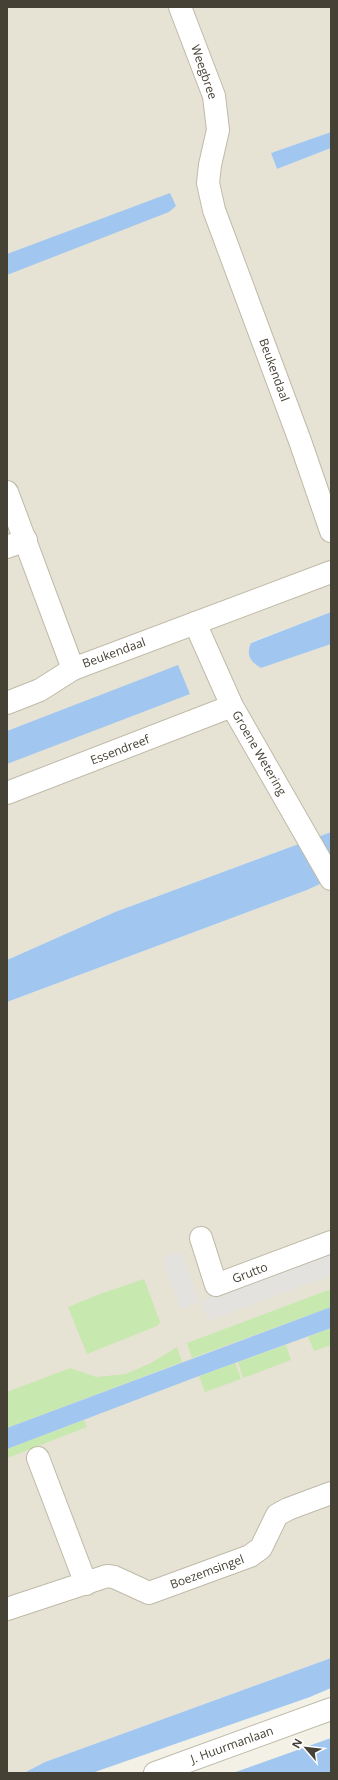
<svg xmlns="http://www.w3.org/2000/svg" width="338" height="1780" viewBox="0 0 338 1780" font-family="'Open Sans',sans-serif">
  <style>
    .residential { fill: #e7e3d4 }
    .green { fill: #c7e8ae }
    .parking { fill: #e4e2de }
    .water { fill: #a1c7f1 }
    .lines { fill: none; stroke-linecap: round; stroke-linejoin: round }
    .minor-casing { stroke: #bfbaa8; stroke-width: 24 }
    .minor { stroke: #fff; stroke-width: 22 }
    .labels { text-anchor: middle; stroke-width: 3.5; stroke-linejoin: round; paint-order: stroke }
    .street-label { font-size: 12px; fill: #464135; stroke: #fff }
  </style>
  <rect width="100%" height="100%" fill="#f3f1e6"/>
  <g class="residential">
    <polygon points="7,7 331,7 331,132 271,153 277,169 331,148 331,612 251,642 261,668 331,644 331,832 115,912 7,960"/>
    <polygon points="331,879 331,1658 45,1762 24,1773 7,1773 7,1002 307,890"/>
  </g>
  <g class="green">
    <polygon points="144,1279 160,1322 157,1326 87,1354 68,1307 100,1294"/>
    <polygon points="331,1289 331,1307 192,1358 187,1343"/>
    <polygon points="331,1328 331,1345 314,1351 308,1337"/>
    <polygon points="286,1345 291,1360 243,1378 238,1362"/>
    <polygon points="177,1347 182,1362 7,1428 7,1392 70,1368 96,1377 126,1374 151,1363"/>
    <polygon points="235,1363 241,1379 205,1392 199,1376"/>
    <polygon points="84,1420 87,1427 7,1458 7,1449"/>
  </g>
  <g class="parking">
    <polygon points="180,1251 200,1302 181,1309 162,1258"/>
    <polygon points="331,1252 331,1275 209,1321 201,1301"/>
  </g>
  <g class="water">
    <polygon points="331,132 331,148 277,169 271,153"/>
    <polygon points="170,193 176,206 169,212 7,275 7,254"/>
    <path d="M331 612V644L261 668C250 662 246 654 251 643Z"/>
    <polygon points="178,665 190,694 7,764 7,731"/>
    <polygon points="331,832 331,879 307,890 7,1002 7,960 115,912"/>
    <polygon points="331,1307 331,1328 199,1376 7,1449 7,1428"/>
    <polygon points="331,1658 331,1688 310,1697 92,1773 24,1773 45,1762"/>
    <polygon points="331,1738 331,1773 233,1773"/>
  </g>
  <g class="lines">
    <defs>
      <g id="minor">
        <polyline points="180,7 214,96 218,130 210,165 208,183 214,210 300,441 331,531"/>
        <polyline points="7,492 73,669 331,572"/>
        <polyline points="7,547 26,540"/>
        <polyline points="195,623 232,706 331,879"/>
        <polyline points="7,703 40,690 73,669"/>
        <polyline points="7,793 232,706"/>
        <polyline points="201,1238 216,1285 331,1242"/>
        <polyline points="38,1458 86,1584"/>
        <polyline points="7,1609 107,1576 114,1577 149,1593 250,1556 261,1548 277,1515 288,1509 331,1493"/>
        <polyline points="155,1773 331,1709"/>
      </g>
    </defs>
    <use href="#minor" class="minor-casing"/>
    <use href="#minor" class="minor"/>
  </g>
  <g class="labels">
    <g class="street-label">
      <text transform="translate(204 72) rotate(71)" y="4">Weegbree</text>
      <text transform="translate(274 370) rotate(70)" y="4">Beukendaal</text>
      <text transform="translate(114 653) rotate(-20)" y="4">Beukendaal</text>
      <text transform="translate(120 750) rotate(-21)" y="4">Essendreef</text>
      <text transform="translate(259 753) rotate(60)" y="4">Groene Wetering</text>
      <text transform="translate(250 1273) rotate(-21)" y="4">Grutto</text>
      <text transform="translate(207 1572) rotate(-20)" y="4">Boezemsingel</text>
      <text transform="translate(232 1745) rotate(-20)" y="4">J. Huurmanlaan</text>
    </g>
  </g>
  <rect width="338" height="1780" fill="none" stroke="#464135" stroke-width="16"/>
  <g transform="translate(306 1748) rotate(298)" stroke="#ffffff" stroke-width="3" paint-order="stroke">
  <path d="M0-3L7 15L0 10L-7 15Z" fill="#464135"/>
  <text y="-6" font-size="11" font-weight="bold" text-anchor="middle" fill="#464135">N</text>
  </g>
</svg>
